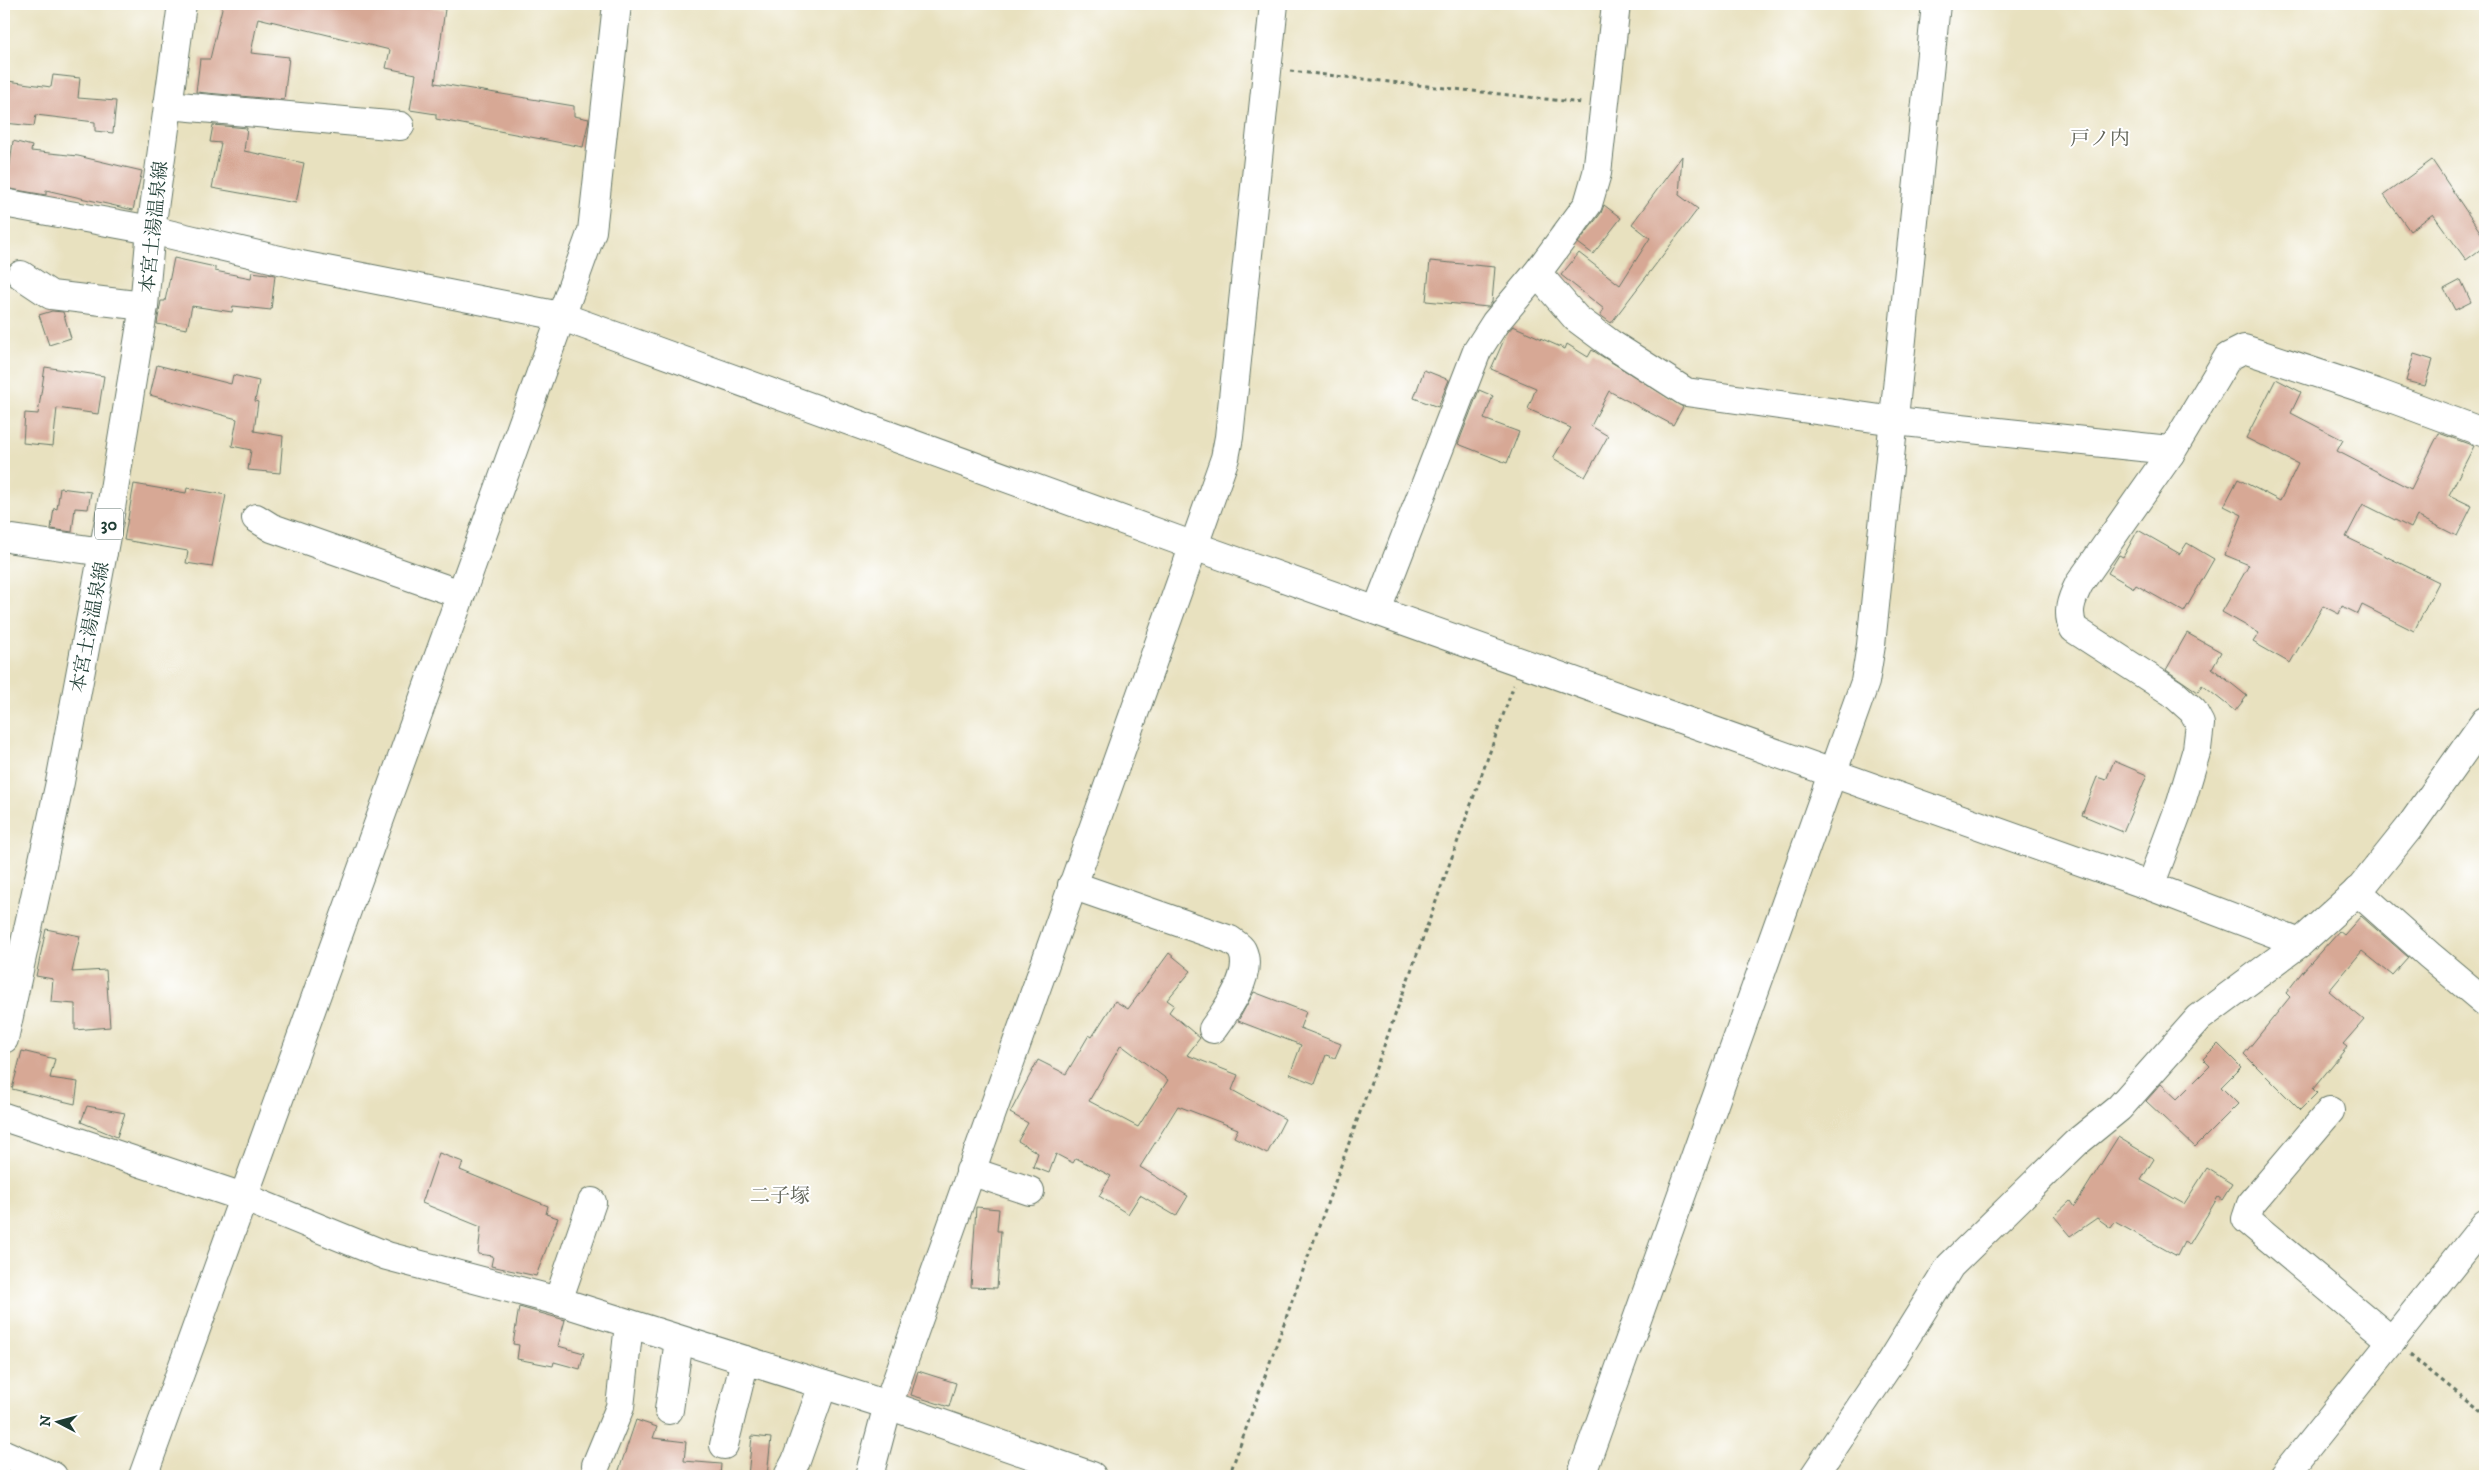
<svg xmlns="http://www.w3.org/2000/svg" width="2489" height="1480" viewBox="0 0 2489 1480" font-family="'IM FELL DW Pica','Noto Serif JP',serif">
  <style>
    .building { fill: #d7a895; fill-rule: evenodd }
    .lines { fill: none; stroke-linecap: round; stroke-linejoin: round }
    .minor-casing { stroke: #657665; stroke-width: 30 }
    .major-casing { stroke: #657665; stroke-width: 30 }
    .highway-casing { stroke: #657665; stroke-width: 30 }
    .path { stroke: #657665; stroke-width: 3; stroke-dasharray: 4 4; stroke-linecap: butt }
    .minor { stroke: #fff; stroke-width: 28 }
    .major { stroke: #fff; stroke-width: 28 }
    .highway { stroke: #fff; stroke-width: 28 }
    .labels { text-anchor: middle; stroke-width: 4; stroke-linejoin: round; paint-order: stroke }
    .shield { fill: #fff; stroke: #627771; stroke-width: 1 }
    .shield-label { font-size: 18px; font-weight: bold; fill: #1f3d34 }
    .street-label { font-size: 19px; fill: #1f3d34; stroke: #fff }
    .neighbourhood-label { font-size: 20px; fill: #5f6256; stroke: #fff }
  </style>
  <rect width="100%" height="100%" fill="#fff"/>
  <filter id="ink" filterUnits="userSpaceOnUse"><feTurbulence type="fractalNoise" baseFrequency=".02" numOctaves="2"/><feDisplacementMap in="SourceGraphic" scale="10" xChannelSelector="R" yChannelSelector="G"/><feConvolveMatrix kernelMatrix="1 2 1 2 8 2 1 2 1" color-interpolation-filters="sRGB"/></filter>
  <filter id="wash" filterUnits="userSpaceOnUse"><feTurbulence type="fractalNoise" baseFrequency=".0096" numOctaves="4" result="noise"/><feDisplacementMap in="SourceGraphic" scale="20" xChannelSelector="R" yChannelSelector="G"/><feGaussianBlur stdDeviation="1.12" result="paint"/><feColorMatrix in="noise" values="0 0 0 0 0 0 0 0 0 0 0 0 0 0 0 0 0 1.4 0 .05"/><feComposite in="paint" operator="in"/></filter>
  <g filter="url(#wash)">
    <rect width="100%" height="100%" fill="#e8e1bf"/>
    <g id="blocks">
      <g class="building">
        <polygon points="223,4 403,4 445,9 435,83 574,106 574,116 589,119 583,147 436,119 436,114 410,110 416,74 386,68 390,50 258,18 251,53 289,57 284,100 196,92 200,59 210,59"/>
        <polygon points="53,75 80,78 78,98 116,101 113,133 95,131 95,122 36,115 34,126 4,123 8,81 51,87"/>
        <polygon points="213,125 247,128 244,151 304,163 296,203 212,188 221,143 210,142"/>
        <polygon points="13,141 32,146 31,151 78,156 142,171 133,210 46,190 46,195 4,188 4,170 9,171"/>
        <polygon points="1682,156 1679,195 1698,209 1611,323 1600,315 1604,309 1561,275 1579,253 1620,285 1650,238 1632,224"/>
        <polygon points="2432,160 2485,239 2485,246 2466,260 2433,214 2410,231 2384,195"/>
        <polygon points="1604,205 1621,218 1593,254 1578,243 1601,213"/>
        <polygon points="174,258 215,267 215,271 251,278 252,272 275,275 271,310 233,306 232,312 192,306 187,329 157,324 161,301 165,301"/>
        <polygon points="1430,261 1495,267 1492,302 1488,307 1426,301"/>
        <polygon points="2461,280 2471,302 2455,310 2444,289"/>
        <polygon points="52,311 63,312 71,338 49,345 39,315"/>
        <polygon points="1513,326 1565,349 1567,344 1588,357 1592,350 1683,407 1673,425 1609,391 1591,426 1608,436 1585,477 1553,458 1571,428 1528,409 1536,388 1491,369 1507,333"/>
        <polygon points="2414,354 2433,360 2425,386 2406,381"/>
        <polygon points="157,365 231,384 233,375 259,381 255,401 258,402 254,431 283,436 280,473 248,470 251,450 232,446 237,419 150,395"/>
        <polygon points="45,367 104,376 98,414 57,408 53,446 23,443 25,413 38,414"/>
        <polygon points="1424,370 1449,380 1438,407 1414,398"/>
        <polygon points="2276,379 2301,392 2291,413 2343,440 2337,451 2411,489 2439,433 2474,446 2449,495 2472,506 2457,536 2417,516 2411,528 2363,504 2346,537 2439,582 2414,631 2362,605 2358,614 2342,606 2339,614 2323,606 2290,663 2253,642 2259,633 2222,612 2249,565 2225,555 2242,515 2224,506 2238,479 2280,501 2298,464 2246,438"/>
        <polygon points="1479,390 1493,396 1484,419 1519,432 1507,463 1458,444"/>
        <polygon points="134,484 186,493 187,488 226,495 212,567 186,563 188,551 124,540"/>
        <polygon points="60,488 91,492 88,509 75,508 72,532 51,529 54,508 57,509"/>
        <polygon points="2138,530 2180,554 2187,543 2214,559 2184,612 2136,585 2134,588 2108,573 2119,555 2123,557"/>
        <polygon points="2187,633 2221,652 2212,668 2247,696 2235,711 2202,685 2198,692 2166,670"/>
        <polygon points="2114,761 2147,775 2123,832 2082,815 2097,777 2106,780"/>
        <polygon points="2361,916 2408,957 2392,975 2362,951 2329,991 2364,1020 2343,1044 2347,1047 2313,1089 2317,1093 2300,1110 2244,1054 2290,997 2286,993 2303,971 2339,931 2344,935"/>
        <polygon points="46,929 80,936 72,972 106,970 110,1027 75,1030 75,1004 51,1002 53,979 36,976"/>
        <path d="M1169 953 1191 971 1167 1000 1174 1005 1169 1012 1200 1038 1187 1055 1238 1075 1232 1090 1285 1119 1267 1154 1234 1137 1238 1129 1178 1106 1140 1167 1188 1196 1176 1216 1140 1195 1128 1214 1099 1196 1111 1176 1076 1158 1073 1163 1056 1154 1049 1173 1033 1167 1038 1153 1018 1141 1028 1123 1010 1113 1038 1060 1066 1074 1089 1035 1092 1037 1115 1001 1128 1009ZM1121 1045 1168 1080 1138 1127 1089 1101Z"/>
        <polygon points="1254,992 1306,1012 1300,1028 1341,1044 1335,1058 1326,1055 1315,1084 1290,1074 1301,1045 1238,1021"/>
        <polygon points="2218,1044 2241,1067 2221,1087 2238,1104 2195,1147 2146,1101 2161,1084 2177,1099 2210,1066 2203,1059"/>
        <polygon points="22,1051 55,1059 50,1078 78,1082 75,1104 12,1089"/>
        <polygon points="87,1106 125,1113 117,1137 81,1122"/>
        <polygon points="2118,1137 2154,1159 2141,1180 2184,1204 2207,1168 2232,1184 2222,1200 2218,1197 2189,1245 2184,1242 2177,1256 2115,1222 2111,1228 2097,1218 2071,1236 2054,1216 2070,1201 2074,1207"/>
        <polygon points="439,1153 463,1162 460,1170 548,1206 546,1214 558,1218 536,1276 491,1266 493,1256 478,1254 481,1227 422,1203"/>
        <polygon points="976,1207 999,1209 997,1231 1001,1231 997,1288 971,1287"/>
        <polygon points="519,1307 565,1320 558,1346 584,1353 580,1369 554,1362 553,1366 517,1359 519,1345 513,1344"/>
        <polygon points="918,1371 956,1383 949,1407 911,1395"/>
        <polygon points="636,1420 657,1427 653,1438 686,1442 684,1461 721,1464 720,1476 617,1476"/>
        <polygon points="752,1436 771,1438 767,1476 748,1476"/>
      </g>
    </g>
  </g>
  <g filter="url(#ink)">
    <use href="#blocks" fill-opacity="0" stroke="#657665" stroke-width="1"/>
    <g class="lines">
      <defs>
        <g id="minor">
          <polyline points="168,105 400,126"/>
          <polyline points="4,203 151,230 301,265 560,316 1194,546 2150,886 2300,943"/>
          <polyline points="1537,273 1576,318 1611,344 1686,392 1895,421 2160,449 2170,454"/>
          <polyline points="21,275 51,295 144,306"/>
          <polyline points="256,518 272,528 460,594"/>
          <polyline points="13,539 103,552"/>
          <polyline points="1377,610 1477,351 1495,323 1537,273 1588,204 1597,173 1616,4"/>
          <path d="M1072 885 1230 940C1234 943 1240 946 1242 950 1254 974 1226 1011 1213 1029"/>
          <path d="M2150 886 2181 803 2197 749 2200 724 2193 711 2173 693 2074 629C2066 613 2071 600 2079 584L2170 454 2228 357 2244 349 2377 393 2485 433"/>
          <polyline points="2357,891 2429,955 2485,1002"/>
          <polyline points="2330,1111 2251,1204 2246,1219 2392,1341"/>
          <polyline points="4,1117 243,1197 387,1256 558,1301 888,1405 1092,1476"/>
          <polyline points="970,1171 1030,1191"/>
          <polyline points="558,1301 592,1202"/>
          <polyline points="669,1410 679,1340"/>
          <polyline points="724,1445 745,1360"/>
          <polyline points="596,1465 620,1407 629,1324"/>
          <polyline points="143,1476 592,231 617,4"/>
          <polyline points="788,1476 796,1461 823,1385"/>
          <polyline points="869,1476 888,1405 1225,458 1229,437 1274,4"/>
          <polyline points="1581,1476 1865,682 1871,645 1936,4"/>
          <polyline points="1814,1476 1886,1369 1950,1266 2076,1143 2119,1108 2199,1018 2300,943 2361,888 2409,828 2485,721"/>
          <polyline points="2284,1476 2485,1224"/>
        </g>
        <polyline id="major" points="4,1039 60,782 109,520 144,306 151,230 182,4"/>
        <polyline id="highway" points="4,1454 53,1476"/>
      </defs>
      <use href="#minor" class="minor-casing"/>
      <use href="#major" class="major-casing"/>
      <use href="#highway" class="highway-casing"/>
      <g class="path">
        <polyline points="1290,71 1582,103"/>
        <polyline points="2410,1355 2485,1415"/>
        <polyline points="1229,1476 1514,685"/>
      </g>
      <use href="#minor" class="minor"/>
      <use href="#major" class="major"/>
      <use href="#highway" class="highway"/>
    </g>
  </g>
  <g class="labels">
    <rect class="shield" x="95" y="508.5" width="28" height="31" rx="4"/>
    <g class="shield-label">
      <text x="109" y="530">30</text>
    </g>
    <g class="street-label">
      <text transform="translate(153 227) rotate(-84)" y="7">本宮土湯温泉線</text>
      <text transform="translate(89 627) rotate(-79)" y="7">本宮土湯温泉線</text>
    </g>
    <g class="neighbourhood-label">
      <text x="2100" y="145">戸ノ内</text>
      <text x="780" y="1202">二子塚</text>
    </g>
  </g>
  <rect width="2489" height="1480" fill="none" stroke="#fff" stroke-width="20"/>
  <g transform="translate(58 1422) rotate(276)" stroke="#ffffff" stroke-width="4" paint-order="stroke">
  <path d="M0-4L9 19L0 12L-9 19Z" fill="#1f3d34"/>
  <text y="-8" font-size="14" font-weight="bold" text-anchor="middle" fill="#1f3d34">N</text>
  </g>
</svg>
